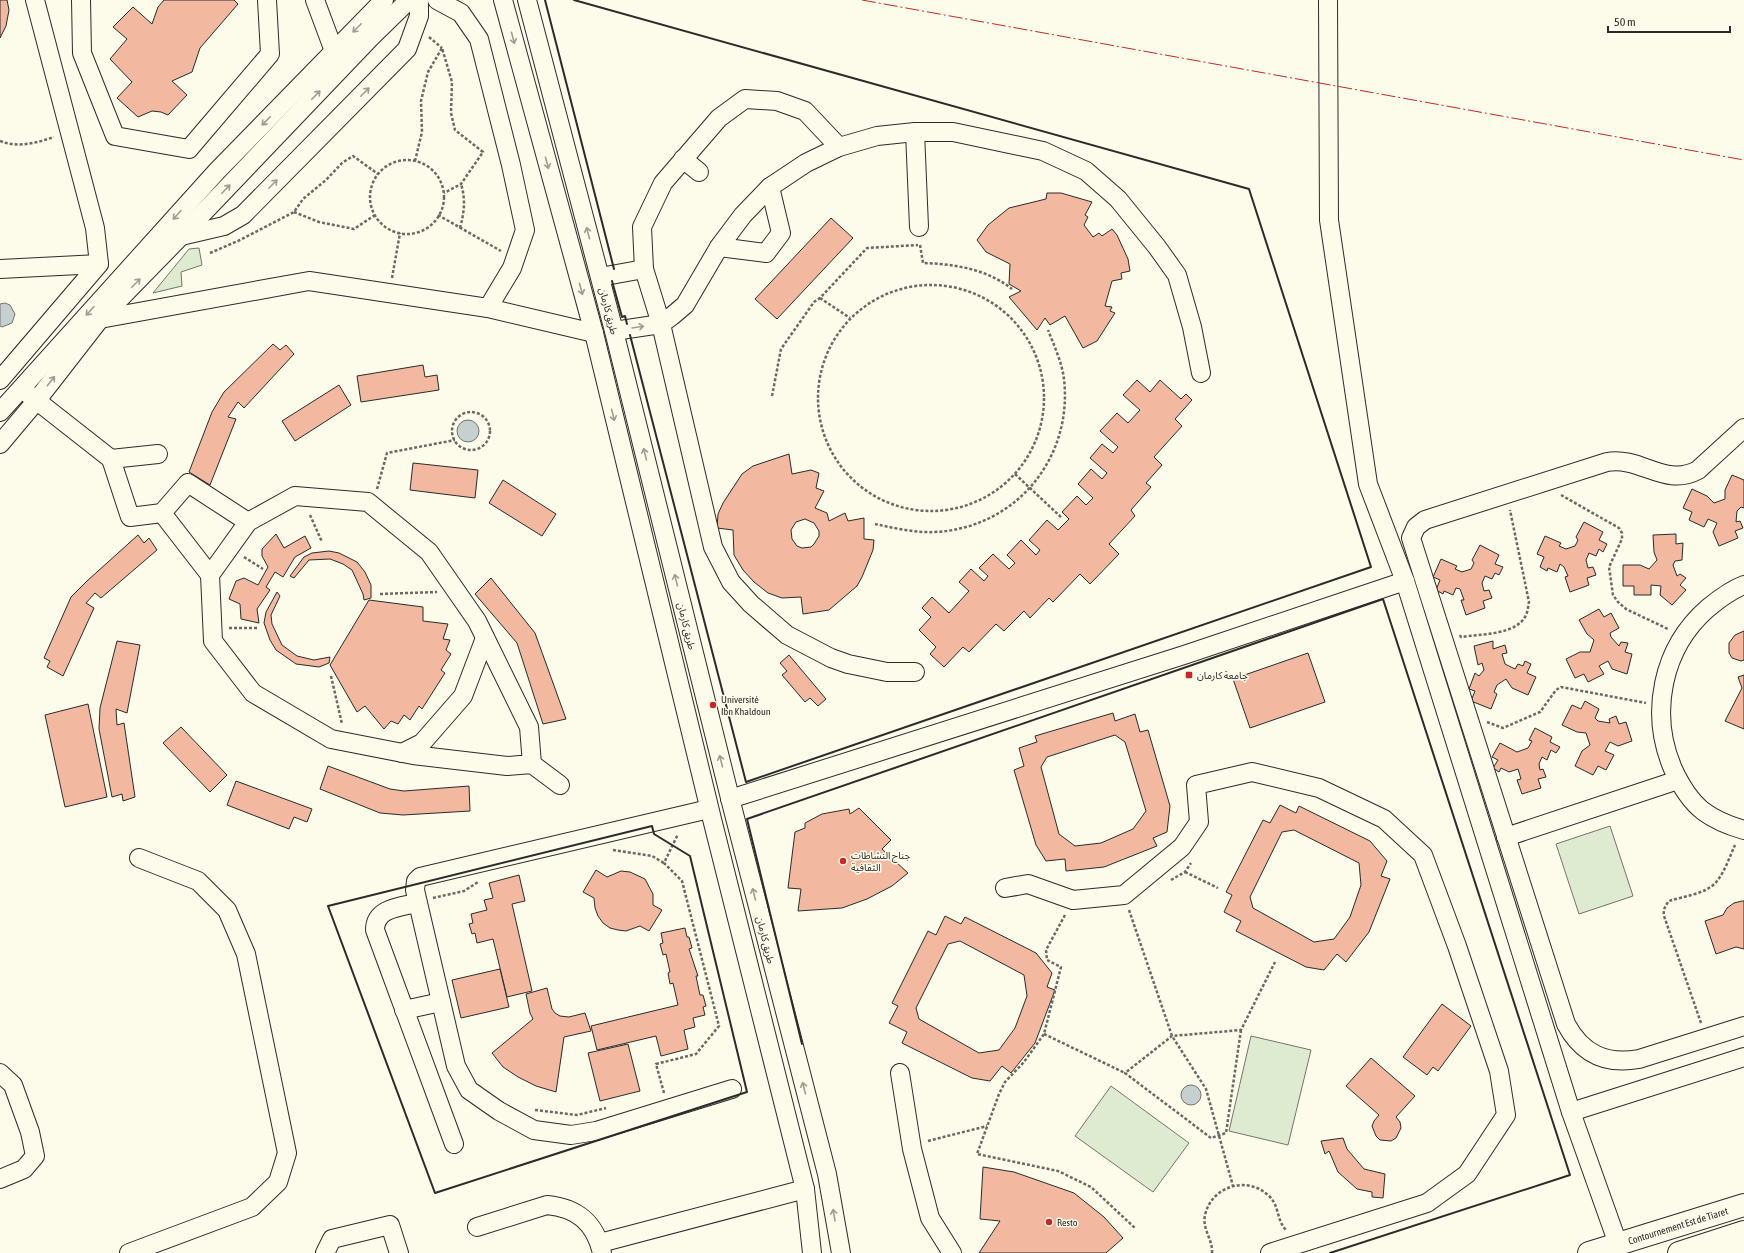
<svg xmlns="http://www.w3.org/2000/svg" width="1744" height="1253" viewBox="0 0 1744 1253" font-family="'Asap Condensed','Noto Sans Arabic',sans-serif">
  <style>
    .green { fill: #deebd1; stroke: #74746e }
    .water { fill: #c7d0d0; stroke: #74746e }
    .building { fill: #f2b8a0; stroke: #2b2b2b; fill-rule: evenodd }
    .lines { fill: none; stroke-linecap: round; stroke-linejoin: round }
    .minor-casing { stroke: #2b2b2b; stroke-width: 20 }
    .highway-casing { stroke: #2b2b2b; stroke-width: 24 }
    .path { stroke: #6a6964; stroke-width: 2.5; stroke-dasharray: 3 2; stroke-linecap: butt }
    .minor { stroke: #fdfbea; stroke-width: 18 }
    .highway { stroke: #fdfbea; stroke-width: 22 }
    .wall { stroke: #2b2b2b; stroke-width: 2 }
    .power { stroke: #c62828; stroke-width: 1; stroke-dasharray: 14 3 2 3; stroke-linecap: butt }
    .oneway { stroke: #9e9d94 }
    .poi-dot { fill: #c62828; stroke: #fdfbea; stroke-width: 1.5 }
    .labels { text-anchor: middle; stroke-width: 3; stroke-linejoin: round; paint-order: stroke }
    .street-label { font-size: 10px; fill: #2b2b2b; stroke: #fdfbea }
    .poi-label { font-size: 10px; fill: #2b2b2b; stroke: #fdfbea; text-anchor: start }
  </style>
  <rect width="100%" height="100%" fill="#fdfbea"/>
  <g class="green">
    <polygon points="199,248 202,265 181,272 182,286 153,293 189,249"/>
    <polygon points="1610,826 1633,896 1579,914 1556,844"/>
    <polygon points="1251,1036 1311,1050 1288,1145 1229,1131"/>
    <polygon points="1111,1086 1189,1143 1153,1192 1075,1136"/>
  </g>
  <g class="water">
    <polygon points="5,303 10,305 15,314 12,323 2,327 0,326 0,304"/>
    <circle cx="468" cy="431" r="11"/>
    <circle cx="1191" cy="1095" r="10"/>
  </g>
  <g class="building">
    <polygon points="0,0 7,0 9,10 6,26 0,38"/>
    <polygon points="164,0 234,0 238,4 200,48 192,72 172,81 187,95 168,115 161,112 152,111 138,117 117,98 132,82 110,59 127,39 113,27 133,7 152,24 158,7"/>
    <polygon points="1047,193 1061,193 1092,202 1085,215 1088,217 1084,225 1093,237 1099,233 1102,236 1112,229 1117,235 1128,259 1130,271 1121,273 1122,279 1112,281 1105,306 1112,307 1110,311 1115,313 1097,341 1083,348 1065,316 1050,325 1045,318 1037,330 1009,297 1021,291 1009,284 1010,264 986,252 977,240 988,225 1009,208 1046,199"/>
    <polygon points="831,218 853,238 777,319 755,299"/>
    <polygon points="273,344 280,350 286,345 294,354 244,408 238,402 228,417 236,419 210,485 189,472 212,412 224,392"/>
    <polygon points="423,365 425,377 437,375 439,390 361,402 357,376"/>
    <polygon points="1137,380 1150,392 1160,380 1181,399 1186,394 1192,400 1175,419 1182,426 1154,457 1162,465 1146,483 1151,487 1131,510 1135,516 1109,544 1119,554 1090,584 1080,574 1053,602 1049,598 1030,618 1024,611 1004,631 996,624 969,652 963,647 944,667 930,654 936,647 919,630 931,617 922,608 932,597 949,613 969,591 959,582 971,569 984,581 988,576 979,568 993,554 1009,569 1015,563 1007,555 1021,540 1036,555 1040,550 1029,540 1047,520 1058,530 1069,519 1062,512 1077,496 1086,505 1093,498 1078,484 1091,469 1102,479 1107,473 1090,458 1102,444 1113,453 1118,447 1100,431 1117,413 1128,423 1140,410 1123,395"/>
    <polygon points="339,385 351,405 295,441 282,421"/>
    <path d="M789 454 792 474 811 470 819 473 816 488 824 491 815 508 827 513 829 521 845 513 848 521 864 518V539L874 540 873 550 862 577 857 586 829 610 803 614 801 597 782 598 768 593 754 582 743 570 734 555 733 530 717 528 718 514 723 503 742 474 753 466ZM805 519 814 523 819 531V536L814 544 811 547 802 548 797 546 792 539 791 530 796 522Z"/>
    <polygon points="413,463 478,470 475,498 410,490"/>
    <polygon points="1732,475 1744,480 1744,508 1741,507 1737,511 1736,522 1740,521 1743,528 1735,531 1738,538 1719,546 1713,532 1717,523 1708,519 1704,527 1689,520 1692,512 1683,508 1692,489 1707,496 1714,503 1725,499 1725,490"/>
    <polygon points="503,480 556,514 542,536 489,503"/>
    <polygon points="1584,522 1603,532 1599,540 1607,544 1603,552 1599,549 1596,556 1589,553 1586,560 1588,568 1593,567 1596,575 1587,578 1589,585 1570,592 1565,577 1568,576 1564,567 1560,564 1557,572 1548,568 1547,571 1540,567 1544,557 1537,554 1545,536 1561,543 1559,546 1566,549 1575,546 1578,540 1576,537"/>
    <polygon points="276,534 284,548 305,536 311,548 295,557 283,577 275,572 266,587 270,590 257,609 259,623 241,619 240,604 229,599 236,581 244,578 258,585 268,567 262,556 262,549"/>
    <polygon points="1676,534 1676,544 1683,543 1682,560 1675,561 1673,565 1677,576 1680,574 1686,578 1680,585 1686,590 1672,605 1660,595 1661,586 1651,585 1651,595 1634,595 1634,586 1623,586 1623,565 1640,565 1649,569 1657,560 1654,552 1653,535"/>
    <polygon points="138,535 144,543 149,538 157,550 101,598 95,593 86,603 94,608 63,676 47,667 50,661 44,658 71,597 87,581"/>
    <polygon points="1480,545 1499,555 1495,564 1503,567 1499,575 1495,573 1492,579 1485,576 1482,583 1484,591 1489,590 1492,598 1483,601 1485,608 1466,615 1461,600 1464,600 1460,589 1456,588 1453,595 1444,591 1443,594 1436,590 1440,580 1433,577 1441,559 1457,566 1455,569 1462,572 1471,569 1474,563 1472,560"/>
    <polygon points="329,551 339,553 357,562 365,572 371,585 371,598 364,600 363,594 352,570 343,564 330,559 309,560 294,578 290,576 304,557 312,553"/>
    <polygon points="491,578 535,633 566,719 543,724 517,643 475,594"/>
    <polygon points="277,592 280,596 271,615 272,624 282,645 297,656 314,660 330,657 329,663 319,667 296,664 276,650 270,640 264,623 266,612"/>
    <polygon points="369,600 423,607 423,621 448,624 443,639 450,640 446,650 451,654 441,670 445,673 422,709 419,706 410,720 404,715 398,724 391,721 384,729 365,706 357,712 330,665"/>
    <polygon points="1599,609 1604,617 1611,613 1619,628 1610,633 1611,637 1619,646 1621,642 1628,643 1625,652 1632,654 1627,674 1612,669 1608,661 1599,666 1604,674 1588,682 1584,674 1575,678 1566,659 1580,652 1590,652 1594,640 1587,634 1579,620"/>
    <polygon points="1744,631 1744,660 1741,661 1732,658 1729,653 1729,643 1735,635"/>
    <polygon points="117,641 140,645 127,713 116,709 117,725 124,723 135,797 123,801 122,794 112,797 99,729 100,708"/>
    <polygon points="1493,641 1493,649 1505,645 1507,653 1502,654 1505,664 1515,669 1518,664 1523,666 1525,661 1531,664 1527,673 1536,677 1528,695 1512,688 1506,679 1497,685 1494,692 1497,694 1491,709 1471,701 1475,691 1469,689 1475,673 1479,676 1484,670 1482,663 1478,665 1474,646"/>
    <polygon points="1308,653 1325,702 1250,728 1233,679"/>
    <polygon points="789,655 826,699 818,706 810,698 805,702 782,675 787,671 780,663"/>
    <polygon points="1744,675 1744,729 1725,721 1742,688 1738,677"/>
    <polygon points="1585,701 1599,709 1595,718 1598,721 1610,723 1609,719 1616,716 1619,724 1626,722 1632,741 1618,746 1610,742 1605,751 1614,755 1606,770 1598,766 1593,775 1575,766 1582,751 1590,745 1586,733 1577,732 1562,725 1572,705 1581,709"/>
    <polygon points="88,704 107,797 65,807 45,715"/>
    <path d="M1113 713 1115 721 1135 714 1140 732 1148 730 1170 806 1167 832 1153 838 1157 846 1104 867 1066 871 1065 859 1046 861 1036 845 1014 770 1024 766 1019 748 1037 742 1035 736ZM1115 735 1125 742 1146 811 1133 829 1101 843 1075 846 1059 834 1041 767 1047 757Z"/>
    <polygon points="181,727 227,775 210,792 163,743"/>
    <polygon points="1535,728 1552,737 1550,742 1560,747 1556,753 1551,750 1547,760 1542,757 1539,764 1540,770 1543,769 1546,777 1538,779 1541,788 1522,794 1517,780 1521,779 1518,769 1509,772 1501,768 1499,772 1493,768 1498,760 1492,757 1500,743 1517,752 1528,748 1532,741 1529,740"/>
    <polygon points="328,766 390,789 404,791 469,786 470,811 403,815 380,813 320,789"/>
    <polygon points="236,781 312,809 307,822 294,817 289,829 227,805"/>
    <path d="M1280 805 1296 813 1299 806 1370 841 1387 861 1381 876 1390 879 1369 932 1346 962 1337 954 1324 970 1306 967 1236 931 1241 921 1224 912 1232 895 1226 892 1263 820 1270 823ZM1294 830 1359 863 1361 885 1350 917 1334 939 1314 942 1253 908 1250 897 1282 832Z"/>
    <polygon points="859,808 891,840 882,849 908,873 892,886 867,899 842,908 798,911 801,889 788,888 795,832 805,828 805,823 822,814 849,809 850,814"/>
    <polygon points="596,870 607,877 621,871 630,872 645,879 653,894 653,905 662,910 649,931 640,926 626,931 618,930 610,928 603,923 598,916 595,908 594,898 583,892"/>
    <polygon points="519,875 525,901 512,904 532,991 507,997 493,939 477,943 475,933 472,934 469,924 473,923 471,914 487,910 484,900 493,898 489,883"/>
    <polygon points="1742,901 1744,901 1744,949 1736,947 1716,954 1705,921 1723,915 1727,908 1734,903"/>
    <path d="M945 916 961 924 965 917 1036 953 1052 973 1047 987 1055 990 1035 1043 1011 1073 1002 1066 990 1081 972 1078 902 1043 907 1032 889 1023 898 1006 892 1003 928 931 936 935ZM960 941 1024 975 1027 996 1015 1028 999 1050 979 1053 919 1019 916 1008 948 944Z"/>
    <polygon points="685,928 687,937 689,937 692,948 689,949 698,976 696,976 700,995 703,995 706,1006 703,1007 705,1015 693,1018 695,1027 684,1030 688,1049 661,1056 656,1036 597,1050 591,1026 678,1005 673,983 670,984 668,973 670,972 666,954 663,955 660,944 663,943 661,933"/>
    <polygon points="500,969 509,1007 461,1018 452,980"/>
    <polygon points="547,988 552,1009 555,1013 560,1016 569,1017 585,1013 591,1031 564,1037 556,1092 536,1086 518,1077 503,1067 492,1053 533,1019 530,1013 526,994"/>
    <polygon points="1442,1004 1471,1026 1438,1071 1433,1067 1427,1075 1403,1057"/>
    <polygon points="628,1044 640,1091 600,1101 588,1053"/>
    <polygon points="1371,1058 1415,1096 1396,1117 1400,1122 1401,1128 1396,1138 1391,1141 1380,1140 1376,1136 1372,1126 1374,1121 1379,1115 1346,1086"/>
    <polygon points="1343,1138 1347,1149 1364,1169 1385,1174 1383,1198 1372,1197 1372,1192 1357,1189 1338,1172 1329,1151 1325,1154 1321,1141"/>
    <polygon points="983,1167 1014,1172 1074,1193 1104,1217 1123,1238 1106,1253 979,1253 1000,1221 980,1219"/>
  </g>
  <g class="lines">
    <defs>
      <g id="minor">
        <polyline points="81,0 82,53 115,136 189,149 270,54 267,0"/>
        <polyline points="315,0 334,51"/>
        <polyline points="503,0 594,333 712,819 805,1189 812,1253"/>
        <polyline points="527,0 614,331 733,810 827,1174 841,1253"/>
        <polyline points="1328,0 1329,220 1368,484 1405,581 1571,1112 1618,1244"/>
        <polyline points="915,132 919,227"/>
        <polyline points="839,147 805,111 777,101 745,99 719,118 663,183 642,227 644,269 661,324 713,547 731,582 751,604 787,635 831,658 848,664 887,672 915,672"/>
        <polyline points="683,159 699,172"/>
        <polyline points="181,236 224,226 243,215 407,49 419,16 419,0"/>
        <polyline points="719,247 766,253 781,233 770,187"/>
        <polyline points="0,269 99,264"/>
        <polyline points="600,277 644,269"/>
        <polyline points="488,308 594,333"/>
        <polyline points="100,319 309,281 488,308 512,268 525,230 511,165 479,39 461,13 437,0"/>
        <polyline points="614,331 661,324 672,316 685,305 719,247 743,215 770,187 806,163 839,147 877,136 915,132 953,132 1043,151 1086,171 1118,199 1157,247 1177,275 1192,327 1201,373"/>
        <polyline points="0,380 99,264 95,228 35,0"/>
        <polyline points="27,393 111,459"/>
        <polyline points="0,412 217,171 384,0"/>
        <path d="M1744 428 1698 470C1665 488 1641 456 1607 462L1425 520 1416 527 1411 538 1566 1024C1582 1054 1606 1065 1639 1059L1744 1026"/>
        <polyline points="0,444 37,400 100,319 181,236 371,37 409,0"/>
        <polyline points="158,454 111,459 130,517 162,513"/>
        <polyline points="210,575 162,513 188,483 248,522"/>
        <path d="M1744 585C1731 590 1719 599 1708 608 1662 648 1649 713 1673 769 1680 784 1689 800 1703 811 1715 820 1730 826 1744 830"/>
        <polyline points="402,753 422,743 463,696 485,638"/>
        <polyline points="532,764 507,766 413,755 331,739 253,693 213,641 210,575 248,522 295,496 368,502 429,552 477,621 529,727 532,764 560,785"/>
        <polyline points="730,799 1184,655 1405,581"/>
        <polyline points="709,809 420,877 416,881 415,890 456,1066 469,1090 499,1111 534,1130 571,1135 596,1131 732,1089"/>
        <polyline points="1506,837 1678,780"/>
        <polyline points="1005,888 1028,884 1073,900 1124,895 1182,847 1199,822 1196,785 1252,772 1319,788 1384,819 1423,855 1457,946 1499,1071 1506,1115 1467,1174 1427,1203 1270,1253"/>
        <path d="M417 903C400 907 375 908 375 930L454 1144"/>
        <polyline points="404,1010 441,1002"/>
        <polyline points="0,1073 13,1085 30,1132 35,1156 24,1169 0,1179"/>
        <polyline points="900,1073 912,1149 930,1218 952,1253"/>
        <polyline points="1571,1112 1744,1057"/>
        <path d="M477 1227 547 1205C578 1208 595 1223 602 1253"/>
        <polyline points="600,1243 805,1189"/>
        <polyline points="129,1253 252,1207 278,1182 287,1153 246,954 227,910 198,881 139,858"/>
        <polyline points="325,1253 332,1239 390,1225 399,1253"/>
        <polyline points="1721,1253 1744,1245"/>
      </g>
      <g id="highway">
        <path id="s1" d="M1589 1253 1744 1205"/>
        <polyline points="1679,1253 1744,1232"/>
      </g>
    </defs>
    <use href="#minor" class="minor-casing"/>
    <use href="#highway" class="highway-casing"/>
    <g class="path">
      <polyline points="429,37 442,48"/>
      <path d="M0 141C18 148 36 143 54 137"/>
      <circle cx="407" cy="197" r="37"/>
      <polyline points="415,161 422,132 421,101 428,72 442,48 452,82 451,113 455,130 483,152 461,184 444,193"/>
      <polyline points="294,212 319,222 354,229 375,215"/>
      <polyline points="438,215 501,251"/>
      <path d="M460 228C464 213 466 200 461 184"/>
      <path d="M920 245 923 263C954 264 987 269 1012 289"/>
      <polyline points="210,253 240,240 294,212 303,199 326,180 342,163 353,156 378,174"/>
      <polyline points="392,278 400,233"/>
      <circle cx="931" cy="398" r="113"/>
      <polyline points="820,298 850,318"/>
      <polyline points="772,396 781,349 814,302 820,298 867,248 918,245"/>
      <circle cx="471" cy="431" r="19"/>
      <polyline points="1015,474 1062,518"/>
      <polyline points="377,489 387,453 455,440"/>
      <polyline points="1561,495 1619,528 1622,533 1622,539 1609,567 1613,595 1618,602 1626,609 1668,629"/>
      <polyline points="310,515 322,542"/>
      <path d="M875 524C894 528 915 533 935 532 1016 528 1073 458 1064 379 1062 363 1054 345 1048 330"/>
      <polyline points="244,557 263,569"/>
      <polyline points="380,594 437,592"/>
      <polyline points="229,628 259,628"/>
      <path d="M1460 635 1461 637C1481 634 1517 635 1526 615 1528 611 1528 606 1529 602L1510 510"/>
      <polyline points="331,676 342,724"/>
      <polyline points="1487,722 1503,728 1540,712 1556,690 1561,687 1646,703"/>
      <polyline points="613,850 652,856 664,863"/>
      <polyline points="1185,872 1218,888"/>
      <polyline points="1171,880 1185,872 1191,863"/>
      <polyline points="433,898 464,891 478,882"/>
      <polyline points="1129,910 1172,1036 1206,1089 1233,1186"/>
      <polyline points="1065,915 1046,950 1047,960 1061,967 1044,1034 1024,1062 1005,1082 999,1094 977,1154 1058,1171 1091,1187 1136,1229"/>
      <path d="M1701 1023 1664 916C1663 910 1665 906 1669 901 1684 896 1707 894 1717 881 1725 871 1730 856 1735 845"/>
      <polyline points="1241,1030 1226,1133 1211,1138 1125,1073 1172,1036 1241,1030 1275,962"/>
      <polyline points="1044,1034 1125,1073"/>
      <polyline points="664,1093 656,1064 696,1054 719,1026 682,881 664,863 678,834"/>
      <polyline points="535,1110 577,1115 606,1108"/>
      <polyline points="928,1141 987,1126"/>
      <path d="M1212 1253C1213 1239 1202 1230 1205 1215 1212 1185 1249 1175 1270 1197 1279 1206 1277 1221 1286 1230"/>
    </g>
    <use href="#minor" class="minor"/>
    <use href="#highway" class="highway"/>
    <g class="wall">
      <polyline points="545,0 614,269"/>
      <polyline points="574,0 1249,189 1371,567 746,782 630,335"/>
      <polyline points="612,281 622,317 625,316 627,324"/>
      <polygon points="652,826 654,834 690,856 747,1092 435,1193 328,906"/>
      <polyline points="802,1044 747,819 1383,599 1570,1175 1330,1253"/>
    </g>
    <polyline class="power" points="862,0 1744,160"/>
  </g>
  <defs><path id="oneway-shaft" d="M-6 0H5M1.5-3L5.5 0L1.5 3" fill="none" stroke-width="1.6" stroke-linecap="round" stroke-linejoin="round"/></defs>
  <g class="oneway">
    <use href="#oneway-shaft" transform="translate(357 28) rotate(135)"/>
    <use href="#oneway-shaft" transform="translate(513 38) rotate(75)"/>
    <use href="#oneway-shaft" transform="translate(365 92) rotate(-45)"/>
    <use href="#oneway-shaft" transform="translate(316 95) rotate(-46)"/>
    <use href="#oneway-shaft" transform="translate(266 121) rotate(134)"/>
    <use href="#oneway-shaft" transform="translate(547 163) rotate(75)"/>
    <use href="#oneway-shaft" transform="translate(273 184) rotate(-45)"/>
    <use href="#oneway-shaft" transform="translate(226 189) rotate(-46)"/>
    <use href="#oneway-shaft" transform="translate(177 215) rotate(132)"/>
    <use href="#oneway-shaft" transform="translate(588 233) rotate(-105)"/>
    <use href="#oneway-shaft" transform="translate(136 283) rotate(-45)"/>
    <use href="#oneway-shaft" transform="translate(581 289) rotate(75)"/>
    <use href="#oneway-shaft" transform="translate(90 311) rotate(132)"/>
    <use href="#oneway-shaft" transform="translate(638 327) rotate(-9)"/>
    <use href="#oneway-shaft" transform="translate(51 381) rotate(-52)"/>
    <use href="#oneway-shaft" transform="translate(613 415) rotate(76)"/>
    <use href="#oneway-shaft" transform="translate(645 454) rotate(-104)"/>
    <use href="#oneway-shaft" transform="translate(676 580) rotate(-104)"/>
    <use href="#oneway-shaft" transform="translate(721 761) rotate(-104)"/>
    <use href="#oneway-shaft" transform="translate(754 894) rotate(-104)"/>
    <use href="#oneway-shaft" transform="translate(804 1088) rotate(-104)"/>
    <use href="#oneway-shaft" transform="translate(834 1215) rotate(-100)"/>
  </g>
  <g class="poi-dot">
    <rect x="1185" y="671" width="8" height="8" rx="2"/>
    <circle cx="713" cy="705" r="4"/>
    <circle cx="843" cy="861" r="4"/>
    <circle cx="1049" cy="1222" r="4"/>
  </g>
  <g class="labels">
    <g class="street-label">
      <text transform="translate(609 311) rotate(75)" y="4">طريق كارمان</text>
      <text transform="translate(687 626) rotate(76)" y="4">طريق كارمان</text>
      <text transform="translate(766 940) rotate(76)" y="4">طريق كارمان</text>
      <text dy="4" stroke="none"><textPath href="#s1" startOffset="93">Contournement Est de Tiaret</textPath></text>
    </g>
    <g class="poi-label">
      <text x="1197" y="679">جامعة كارمان</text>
      <text x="721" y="703">Université<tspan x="721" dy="12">Ibn Khaldoun</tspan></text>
      <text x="851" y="859">جناح النشاطات<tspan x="851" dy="12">الثقافية</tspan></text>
      <text x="1057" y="1226">Resto</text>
    </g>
  </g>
  <path d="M1608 26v6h122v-6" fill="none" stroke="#2b2b2b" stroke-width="2"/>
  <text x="1614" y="26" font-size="12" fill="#2b2b2b" stroke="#fdfbea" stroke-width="3" paint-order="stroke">50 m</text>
</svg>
